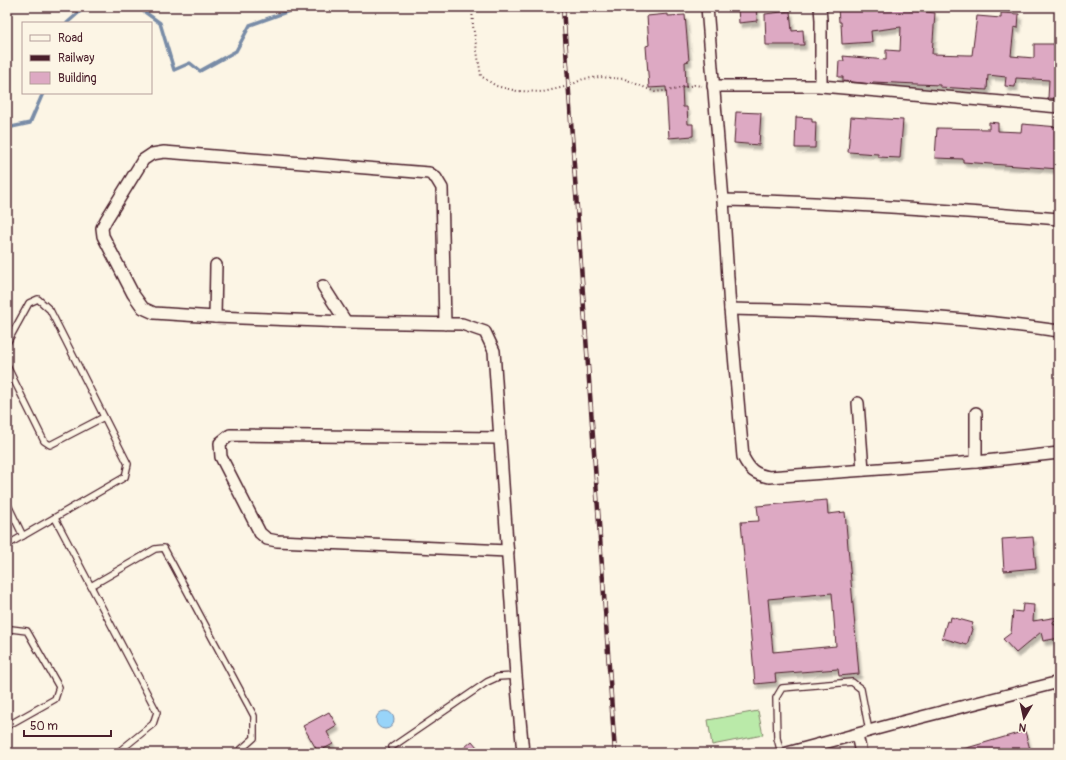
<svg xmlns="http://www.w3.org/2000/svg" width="1066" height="760" viewBox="0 0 1066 760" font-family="Pangolin,sans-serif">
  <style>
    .green { fill: #baeaa9; stroke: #82846a }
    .water { fill: #98d4f9; stroke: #798ca7 }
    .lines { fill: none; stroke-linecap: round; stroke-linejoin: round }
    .stream { stroke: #798ca7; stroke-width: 3.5 }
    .building { fill: #dda9c3; stroke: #4a1f2b; fill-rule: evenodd; filter: url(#shadow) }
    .service-casing { stroke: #4a1f2b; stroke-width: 8 }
    .minor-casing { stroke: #4a1f2b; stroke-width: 14 }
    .path { stroke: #4a1f2b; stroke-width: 2; stroke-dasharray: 1 3; stroke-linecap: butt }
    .service { stroke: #fcf5e5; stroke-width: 5.5 }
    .minor { stroke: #fcf5e5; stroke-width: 11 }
    .rail-casing { stroke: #4a1f2b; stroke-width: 4.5 }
    .rail { stroke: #fcf5e5; stroke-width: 3; stroke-dasharray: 9; stroke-linecap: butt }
  </style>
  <defs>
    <filter id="shadow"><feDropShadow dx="2.5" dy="4.5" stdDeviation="1" flood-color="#0004"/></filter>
  </defs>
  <rect width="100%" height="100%" fill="#fcf5e5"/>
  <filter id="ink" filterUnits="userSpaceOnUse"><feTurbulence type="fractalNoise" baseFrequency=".025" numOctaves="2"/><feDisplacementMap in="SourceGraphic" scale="8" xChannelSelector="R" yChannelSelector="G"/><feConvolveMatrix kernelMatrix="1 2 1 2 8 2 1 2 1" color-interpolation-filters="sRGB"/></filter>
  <g filter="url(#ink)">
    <polygon class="green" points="758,711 763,735 712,745 708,720"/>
    <circle class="water" cx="385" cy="720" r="9"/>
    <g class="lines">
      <g class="stream">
        <polyline points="138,7 160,23 174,70 190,63 200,71 236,51 250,25 300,7"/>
        <polyline points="67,23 85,7"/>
        <polyline points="7,128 30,123 43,93"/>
      </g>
    </g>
    <g class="building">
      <polygon points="738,7 756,7 757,21 739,23"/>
      <polygon points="838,7 909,7 909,10 935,13 932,54 968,55 972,55 977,16 1001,18 1001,13 1019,14 1018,28 1014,27 1011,56 1034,58 1034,44 1059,44 1059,99 1048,98 1049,80 1016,78 1015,87 1005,86 1006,77 988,75 987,90 940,87 940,85 873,82 872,84 843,81 843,77 838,77 839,61 844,61 843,56 886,60 886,50 900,51 901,27 871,31 872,42 842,44 841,22 839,22"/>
      <polygon points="790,11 792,31 803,30 804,45 766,45 765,14"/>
      <polygon points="668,14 668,16 685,15 689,61 685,62 686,87 682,87 683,107 687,107 688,124 693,124 693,136 669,138 666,87 649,88 646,46 649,45 647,16"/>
      <polygon points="736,112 761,113 759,145 734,143"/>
      <polygon points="796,117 812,118 812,122 816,122 815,148 795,148"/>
      <polygon points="851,117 903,120 900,158 878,157 878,154 848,152"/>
      <polygon points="989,122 998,123 998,131 1021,132 1022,124 1059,127 1059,169 963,162 963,159 935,158 937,128 989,129"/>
      <path d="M827 500 828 514 845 512 859 674 839 676 838 669 775 674 776 682 755 684 741 522 759 521 757 506ZM832 593 836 646 773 652 768 599Z"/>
      <polygon points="1033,537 1036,568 1004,571 1002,539"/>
      <polygon points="1023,604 1034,605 1033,621 1058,617 1053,622 1054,625 1059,624 1059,638 1043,641 1041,632 1016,653 1003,639 1011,633 1013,611 1022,612"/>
      <polygon points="951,617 973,623 971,628 972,629 967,645 942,638 947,621 950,622"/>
      <polygon points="329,712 337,726 327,732 333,744 318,752 303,726"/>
      <polygon points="1025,731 1031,753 960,753 960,750"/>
      <polygon points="472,741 482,753 458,753"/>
    </g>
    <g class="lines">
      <defs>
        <g id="service">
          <polyline points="7,343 29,303 38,299 50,310 128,464 125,477 7,545"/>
          <polyline points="7,366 44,441 50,445 104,417"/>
          <polyline points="7,503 23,536"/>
          <polyline points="55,518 157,712 153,724 117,753"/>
          <polyline points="91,586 155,549 164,548 254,716 254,738 237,753"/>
          <polyline points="7,632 11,629 27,631 59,687 55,699 7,726"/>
          <polyline points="392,747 487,682 498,677 516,676"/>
          <polyline points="7,749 11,753"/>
          <polyline points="781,753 777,738 776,698 782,688 852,682 861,689 869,731"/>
        </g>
        <g id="minor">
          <path d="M707 7 723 200 730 309 743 457C750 470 754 474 769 477L976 462 1059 453"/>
          <polyline points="820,7 821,20 821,86"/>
          <polyline points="713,86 821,86 1059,107"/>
          <path d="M723 200C835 202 947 210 1059 219"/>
          <polyline points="323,286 346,322"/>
          <path d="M730 309C839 311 950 315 1059 331"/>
          <polyline points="215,317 216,265"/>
          <polyline points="445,324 442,188 436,178 429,173 164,152 152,154 143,160 106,220 102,228 103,236 133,294 143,308 154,313 215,317 346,322 462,324 485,332 494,351 516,676 523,753"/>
          <polyline points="858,403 863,470"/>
          <polyline points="500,438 230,435 220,443 221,457 260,533 267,539 277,541 508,551"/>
          <polyline points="976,462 976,413"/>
          <polyline points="857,735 861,753"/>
          <polyline points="787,753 902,722 1059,682"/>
        </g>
      </defs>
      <use href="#service" class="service-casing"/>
      <use href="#minor" class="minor-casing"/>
      <polyline class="path" points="472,7 473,26 481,76 496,86 517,91 543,92 569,86 583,79 600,77 625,79 655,92 673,90 694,85 702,86"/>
      <use href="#service" class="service"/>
      <use href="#minor" class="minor"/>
      <defs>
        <polyline id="rail" points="563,7 615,753"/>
      </defs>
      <use href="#rail" class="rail-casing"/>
      <use href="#rail" class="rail"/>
    </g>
  </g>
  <rect width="1066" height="760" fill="none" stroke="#fcf5e5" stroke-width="24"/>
  <rect x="12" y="12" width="1042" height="736" fill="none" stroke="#4a1f2b" stroke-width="1.5" filter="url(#ink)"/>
  <rect x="22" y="22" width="130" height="72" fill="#fcf5e5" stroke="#b59f9b"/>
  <rect x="30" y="35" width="20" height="6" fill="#fcf5e5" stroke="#b59f9b"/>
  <text x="58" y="42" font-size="12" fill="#4a1f2b">Road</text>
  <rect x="30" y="55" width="20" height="6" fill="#4a1f2b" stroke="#b59f9b"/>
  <text x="58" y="62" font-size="12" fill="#4a1f2b">Railway</text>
  <rect x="30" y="72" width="20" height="12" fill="#dda9c3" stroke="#b59f9b"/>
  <text x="58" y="82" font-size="12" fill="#4a1f2b">Building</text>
  <g transform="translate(1024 718) rotate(189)" stroke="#fcf5e5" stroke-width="3" paint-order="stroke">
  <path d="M0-3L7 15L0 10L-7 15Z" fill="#4a1f2b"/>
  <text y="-6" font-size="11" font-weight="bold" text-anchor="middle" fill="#4a1f2b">N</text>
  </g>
  <path d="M24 730v6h87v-6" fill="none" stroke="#4a1f2b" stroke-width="2"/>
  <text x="30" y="730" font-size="12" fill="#4a1f2b" stroke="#fcf5e5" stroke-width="3" paint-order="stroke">50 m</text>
</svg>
